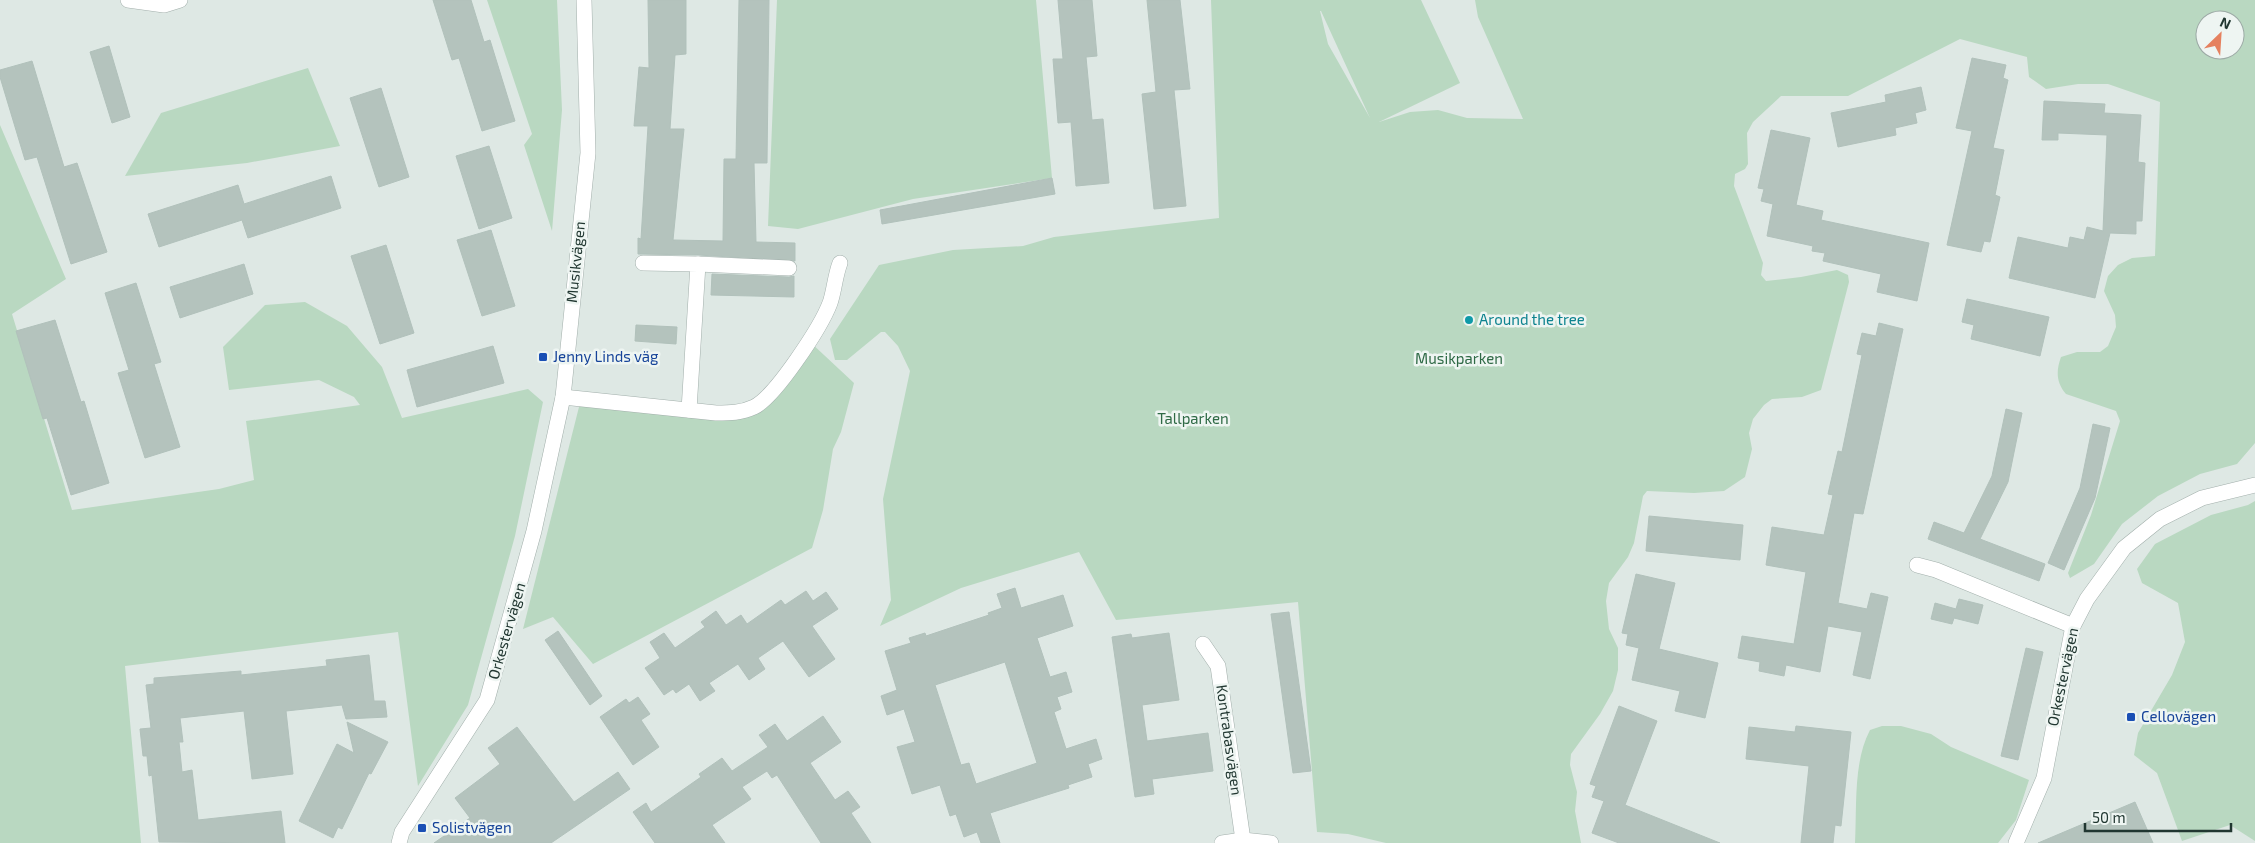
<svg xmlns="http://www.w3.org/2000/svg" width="2255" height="843" viewBox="0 0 2255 843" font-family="'Exo 2',sans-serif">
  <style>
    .green { fill: #b9d8c1; fill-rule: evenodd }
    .building { fill: #b4c3bd; stroke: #b1c1bb; fill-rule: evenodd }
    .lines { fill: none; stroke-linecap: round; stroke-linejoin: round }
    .minor-casing { stroke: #a2afab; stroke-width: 16 }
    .minor { stroke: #fff; stroke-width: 15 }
    .culture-dot { fill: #0f9aa8; stroke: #eef5f2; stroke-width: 2 }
    .transit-dot { fill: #1a4fb4; stroke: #eef5f2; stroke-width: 2 }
    .labels { text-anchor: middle; stroke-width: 5; stroke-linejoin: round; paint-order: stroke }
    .street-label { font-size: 15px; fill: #213731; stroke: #eef5f2 }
    .culture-label { font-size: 15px; fill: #0d838f; stroke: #eef5f2; text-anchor: start }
    .transit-label { font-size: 15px; fill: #164399; stroke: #eef5f2; text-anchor: start }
    .park-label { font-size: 15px; fill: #2f6a46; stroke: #eef5f2 }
  </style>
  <rect width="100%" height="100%" fill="#dee8e4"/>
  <g class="green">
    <polygon points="487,0 557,0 562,110 552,231 524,145 532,134"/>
    <polygon points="777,0 1036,0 1052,178 913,199 798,229 768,226"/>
    <path d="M1211 0H1421L1460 83 1379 122 1410 112 1438 110 1467 118 1523 119 1478 17 1475 0H2255V443L2237 464 2200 474 2158 496 2122 524 2094 564 2070 578 2068 573 2091 515 2120 421 2116 411 2066 394C2056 382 2056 371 2061 357L2077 352H2100L2108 346 2116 327 2115 315 2104 291 2108 276 2118 265 2132 258 2155 256 2160 102 2108 84H2078L2046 89 2029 77 2027 57 1960 39 1848 96H1781L1753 122 1747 133 1748 164 1745 169 1735 174 1734 186 1763 263 1761 275 1766 281 1801 277 1837 270 1848 275 1849 282 1821 390 1802 397 1772 399 1764 405 1753 419 1749 433 1752 449 1745 477 1724 491 1694 493 1647 491 1643 496 1634 543 1628 557 1609 583 1606 601 1609 629 1618 648V670L1613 691 1600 714 1571 754 1570 765 1577 792 1575 811 1581 843H1386L1348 834 1317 832 1298 602 1116 620 1079 552 961 588 880 626 891 600 883 499 910 371 898 346 885 332H881L847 360H835L830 339 879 265 953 250 1023 246 1054 237 1219 218ZM1320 11H1321L1370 118 1328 44ZM2205 20H2235V50H2205Z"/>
    <polygon points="308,68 340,146 247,163 125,176 161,113"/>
    <polygon points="0,125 66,279 12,314 72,510 219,489 254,480 246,421 360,405 354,397 319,380 229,390 223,347 265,305 305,302 347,326 382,367 402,418 528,389 543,402 515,536 468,705 418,786 398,632 125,666 141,843 0,843"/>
    <polygon points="809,341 854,383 841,432 833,449 823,510 812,548 593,664 553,617 523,629 581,399 716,413 754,407"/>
    <polygon points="2255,501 2255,841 2230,825 2182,841 2157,773 2134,755 2138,733 2172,675 2185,642 2178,603 2142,583 2137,569 2155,544 2211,515 2248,505"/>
    <path d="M1882 726H1901L1931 734 1951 747 2029 780 2016 820 1998 843H1855C1857 807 1853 762 1870 730Z"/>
  </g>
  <g class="building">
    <polygon points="433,0 471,0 484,42 490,40 515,121 482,131 459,58 452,60"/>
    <polygon points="648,0 686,0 686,54 675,55 670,129 684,129 673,240 723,241 724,159 736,159 739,0 769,0 767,163 754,163 756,242 795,243 795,261 698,255 638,254 638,238 641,239 648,126 634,126 639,67 649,68"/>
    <polygon points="1058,0 1092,0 1097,56 1086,57 1092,120 1103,119 1109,183 1076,186 1071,122 1058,123 1053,59 1063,59"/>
    <polygon points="1147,0 1180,0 1190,89 1174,90 1186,206 1154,209 1142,94 1156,92"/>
    <polygon points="109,46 130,117 112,123 90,52"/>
    <polygon points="1972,58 2006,65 2003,78 2008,80 1993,148 2004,150 1995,195 2000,197 1990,242 1984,241 1981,252 1947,245 1972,131 1956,128"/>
    <polygon points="32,61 64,167 77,163 107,252 71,264 37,157 25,160 0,77 0,70"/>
    <polygon points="1921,87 1926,110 1915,113 1917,123 1895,128 1896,135 1838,147 1831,113 1886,102 1885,95"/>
    <polygon points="381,88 409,177 379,187 350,98"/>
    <polygon points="2044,101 2105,104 2104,113 2141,115 2138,162 2145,163 2142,221 2136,221 2136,234 2110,233 2095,298 2009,278 2018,237 2068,248 2070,237 2084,240 2087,227 2103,231 2107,135 2058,133 2058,140 2042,140"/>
    <polygon points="1771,130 1810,138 1796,205 1823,211 1821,220 1929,243 1917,301 1877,292 1881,274 1823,261 1825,253 1812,251 1813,246 1767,236 1773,204 1761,201 1764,189 1758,188"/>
    <polygon points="489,146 512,218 479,229 456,156"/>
    <polygon points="331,176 341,208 248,238 242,220 159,247 148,214 238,185 244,204"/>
    <polygon points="1052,178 1055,194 882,224 880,210"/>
    <polygon points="491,230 515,306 482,316 457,240"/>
    <polygon points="386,245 414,333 380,344 351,256"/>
    <polygon points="244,264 253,294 180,318 170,287"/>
    <polygon points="712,274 789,277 794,276 794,297 711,295"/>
    <polygon points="136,283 161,362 154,364 180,447 145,458 118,373 129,370 105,293"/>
    <polygon points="1967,299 2049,317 2040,356 1971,339 1974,325 1962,322"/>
    <polygon points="55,320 81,402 84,401 109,483 71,495 47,418 43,419 16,331"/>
    <polygon points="1879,323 1903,329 1863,514 1854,513 1838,603 1867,609 1871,593 1888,597 1870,679 1853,675 1862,632 1828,626 1820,672 1786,665 1784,676 1759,671 1760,662 1738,658 1742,636 1794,644 1806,572 1766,565 1772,527 1824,535 1833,495 1828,494 1838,451 1842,452 1862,355 1857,354 1862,333 1876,336"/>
    <polygon points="636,325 677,327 676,344 635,341"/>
    <polygon points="493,346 504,383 417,407 407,370"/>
    <polygon points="2006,409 2022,413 2008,482 1980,539 2045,564 2039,581 1928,539 1934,522 1964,533 1992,476"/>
    <polygon points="2093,424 2110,428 2095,498 2064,570 2048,563 2080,488"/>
    <polygon points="1649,516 1743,525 1740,560 1646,551"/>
    <polygon points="1636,574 1675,583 1659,649 1718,663 1705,718 1675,711 1680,691 1632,680 1639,648 1626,645 1628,634 1622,633"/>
    <path d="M1015 588 1021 608 1063 595 1073 626 1037 638 1050 677 1066 672 1072 692 1057 697 1061 709 1054 712 1066 749 1096 739 1102 759 1088 764 1092 777 1068 785 1069 788 990 813 1000 843H981L977 832 964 837 956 814 950 816 940 785 912 794 897 747 915 742 904 709 887 715 881 696 897 690 885 651 911 643 909 638 925 633 926 636 989 615 988 613 1002 608 997 594ZM1005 662 1037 763 976 784 969 763 961 765 935 685Z"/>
    <polygon points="806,591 813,601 826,592 838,609 812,626 835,659 809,677 783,641 758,658 765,669 749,680 738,664 709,683 715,691 700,701 689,684 676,693 673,689 664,695 645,668 660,658 650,642 664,633 675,648 705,627 701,622 716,611 726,625 741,615 747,624 781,600 785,605"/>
    <polygon points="1959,599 1983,605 1978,624 1954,618 1952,624 1931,619 1935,603 1956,609"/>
    <polygon points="1289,612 1311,771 1293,773 1271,614"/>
    <polygon points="558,631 602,696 590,705 545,640"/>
    <polygon points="1169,633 1179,700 1142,705 1147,741 1208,733 1213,771 1152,779 1154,794 1135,797 1112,637 1131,634 1132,638"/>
    <polygon points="2026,648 2043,652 2018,760 2001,756"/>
    <polygon points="369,655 374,701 385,701 387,717 346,719 342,705 286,711 293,774 252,779 244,711 180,718 183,742 179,742 182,772 192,770 198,820 281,811 285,843 159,842 152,775 149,776 147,756 143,756 140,729 151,728 146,685 154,684 154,678 241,671 241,675 327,666 326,660"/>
    <polygon points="638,697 650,714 641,720 659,747 633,765 600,717 626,699 629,703"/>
    <polygon points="1619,706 1657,721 1625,805 1720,843 1619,843 1592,833 1604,801 1592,797 1596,786 1590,784"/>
    <polygon points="823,716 841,742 810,763 835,800 848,791 860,807 851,813 871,843 821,843 777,775 772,778 767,771 742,787 751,799 712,825 725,843 655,843 633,812 646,803 651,812 701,777 699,774 722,758 732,771 768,747 759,735 775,724 787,741"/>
    <polygon points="347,722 388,742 371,774 369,773 342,829 338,827 333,838 299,821 337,744 354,753"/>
    <polygon points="1796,726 1851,732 1841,826 1835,825 1833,843 1801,843 1809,766 1746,759 1749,727 1795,732"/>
    <polygon points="517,727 574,802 618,772 630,789 551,843 434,843 470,818 455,798 500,764 488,748"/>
    <polygon points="2135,802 2153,843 2038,843"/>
  </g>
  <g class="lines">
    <defs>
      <g id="minor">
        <polyline points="128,0 164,5 180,0"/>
        <polyline points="643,263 698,264 689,410"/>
        <polyline points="698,264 789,268"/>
        <path d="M563 397 716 413C730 413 741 413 754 407 775 397 821 327 830 303 834 292 835 276 840 263"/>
        <polyline points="1917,565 1936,570 2073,626"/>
        <polyline points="1203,644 1218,666 1243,840"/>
        <polyline points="399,843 402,832 487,700 534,531 563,397 588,153 584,0"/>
        <polyline points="1222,843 1243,840 1271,843"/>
        <polyline points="2016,843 2044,778 2073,626 2087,599 2124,548 2160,519 2202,498 2255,485"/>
      </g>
    </defs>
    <use href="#minor" class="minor-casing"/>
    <use href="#minor" class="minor"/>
  </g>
  <circle class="culture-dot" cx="1469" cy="320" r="5"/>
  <g class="transit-dot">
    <rect x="538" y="352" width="10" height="10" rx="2.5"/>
    <rect x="2126" y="712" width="10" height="10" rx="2.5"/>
    <rect x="417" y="823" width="10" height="10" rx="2.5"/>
  </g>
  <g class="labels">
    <g class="street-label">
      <text transform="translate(576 262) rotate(-84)" y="5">Musikvägen</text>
      <text transform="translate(507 631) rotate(-74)" y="5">Orkestervägen</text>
      <text transform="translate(2063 677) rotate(-78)" y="5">Orkestervägen</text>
      <text transform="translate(1229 740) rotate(82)" y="5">Kontrabasvägen</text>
    </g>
    <g class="culture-label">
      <text x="1479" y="325">Around the tree</text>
    </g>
    <g class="transit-label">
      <text x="553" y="362">Jenny Linds väg</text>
      <text x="2141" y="722">Cellovägen</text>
      <text x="432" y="833">Solistvägen</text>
    </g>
    <g class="park-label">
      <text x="1459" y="364">Musikparken</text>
      <text x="1193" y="424">Tallparken</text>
    </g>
  </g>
  <g transform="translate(2220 35) rotate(25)"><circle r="24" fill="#eef5f2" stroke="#9ca9a5"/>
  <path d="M0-4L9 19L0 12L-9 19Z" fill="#e5815f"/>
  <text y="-8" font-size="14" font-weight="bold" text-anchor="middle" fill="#213731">N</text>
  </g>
  <path d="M2085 823v8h146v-8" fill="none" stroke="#213731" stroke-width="2.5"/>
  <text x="2092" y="823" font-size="15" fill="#213731" stroke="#eef5f2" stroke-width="4" paint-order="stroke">50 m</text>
</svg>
